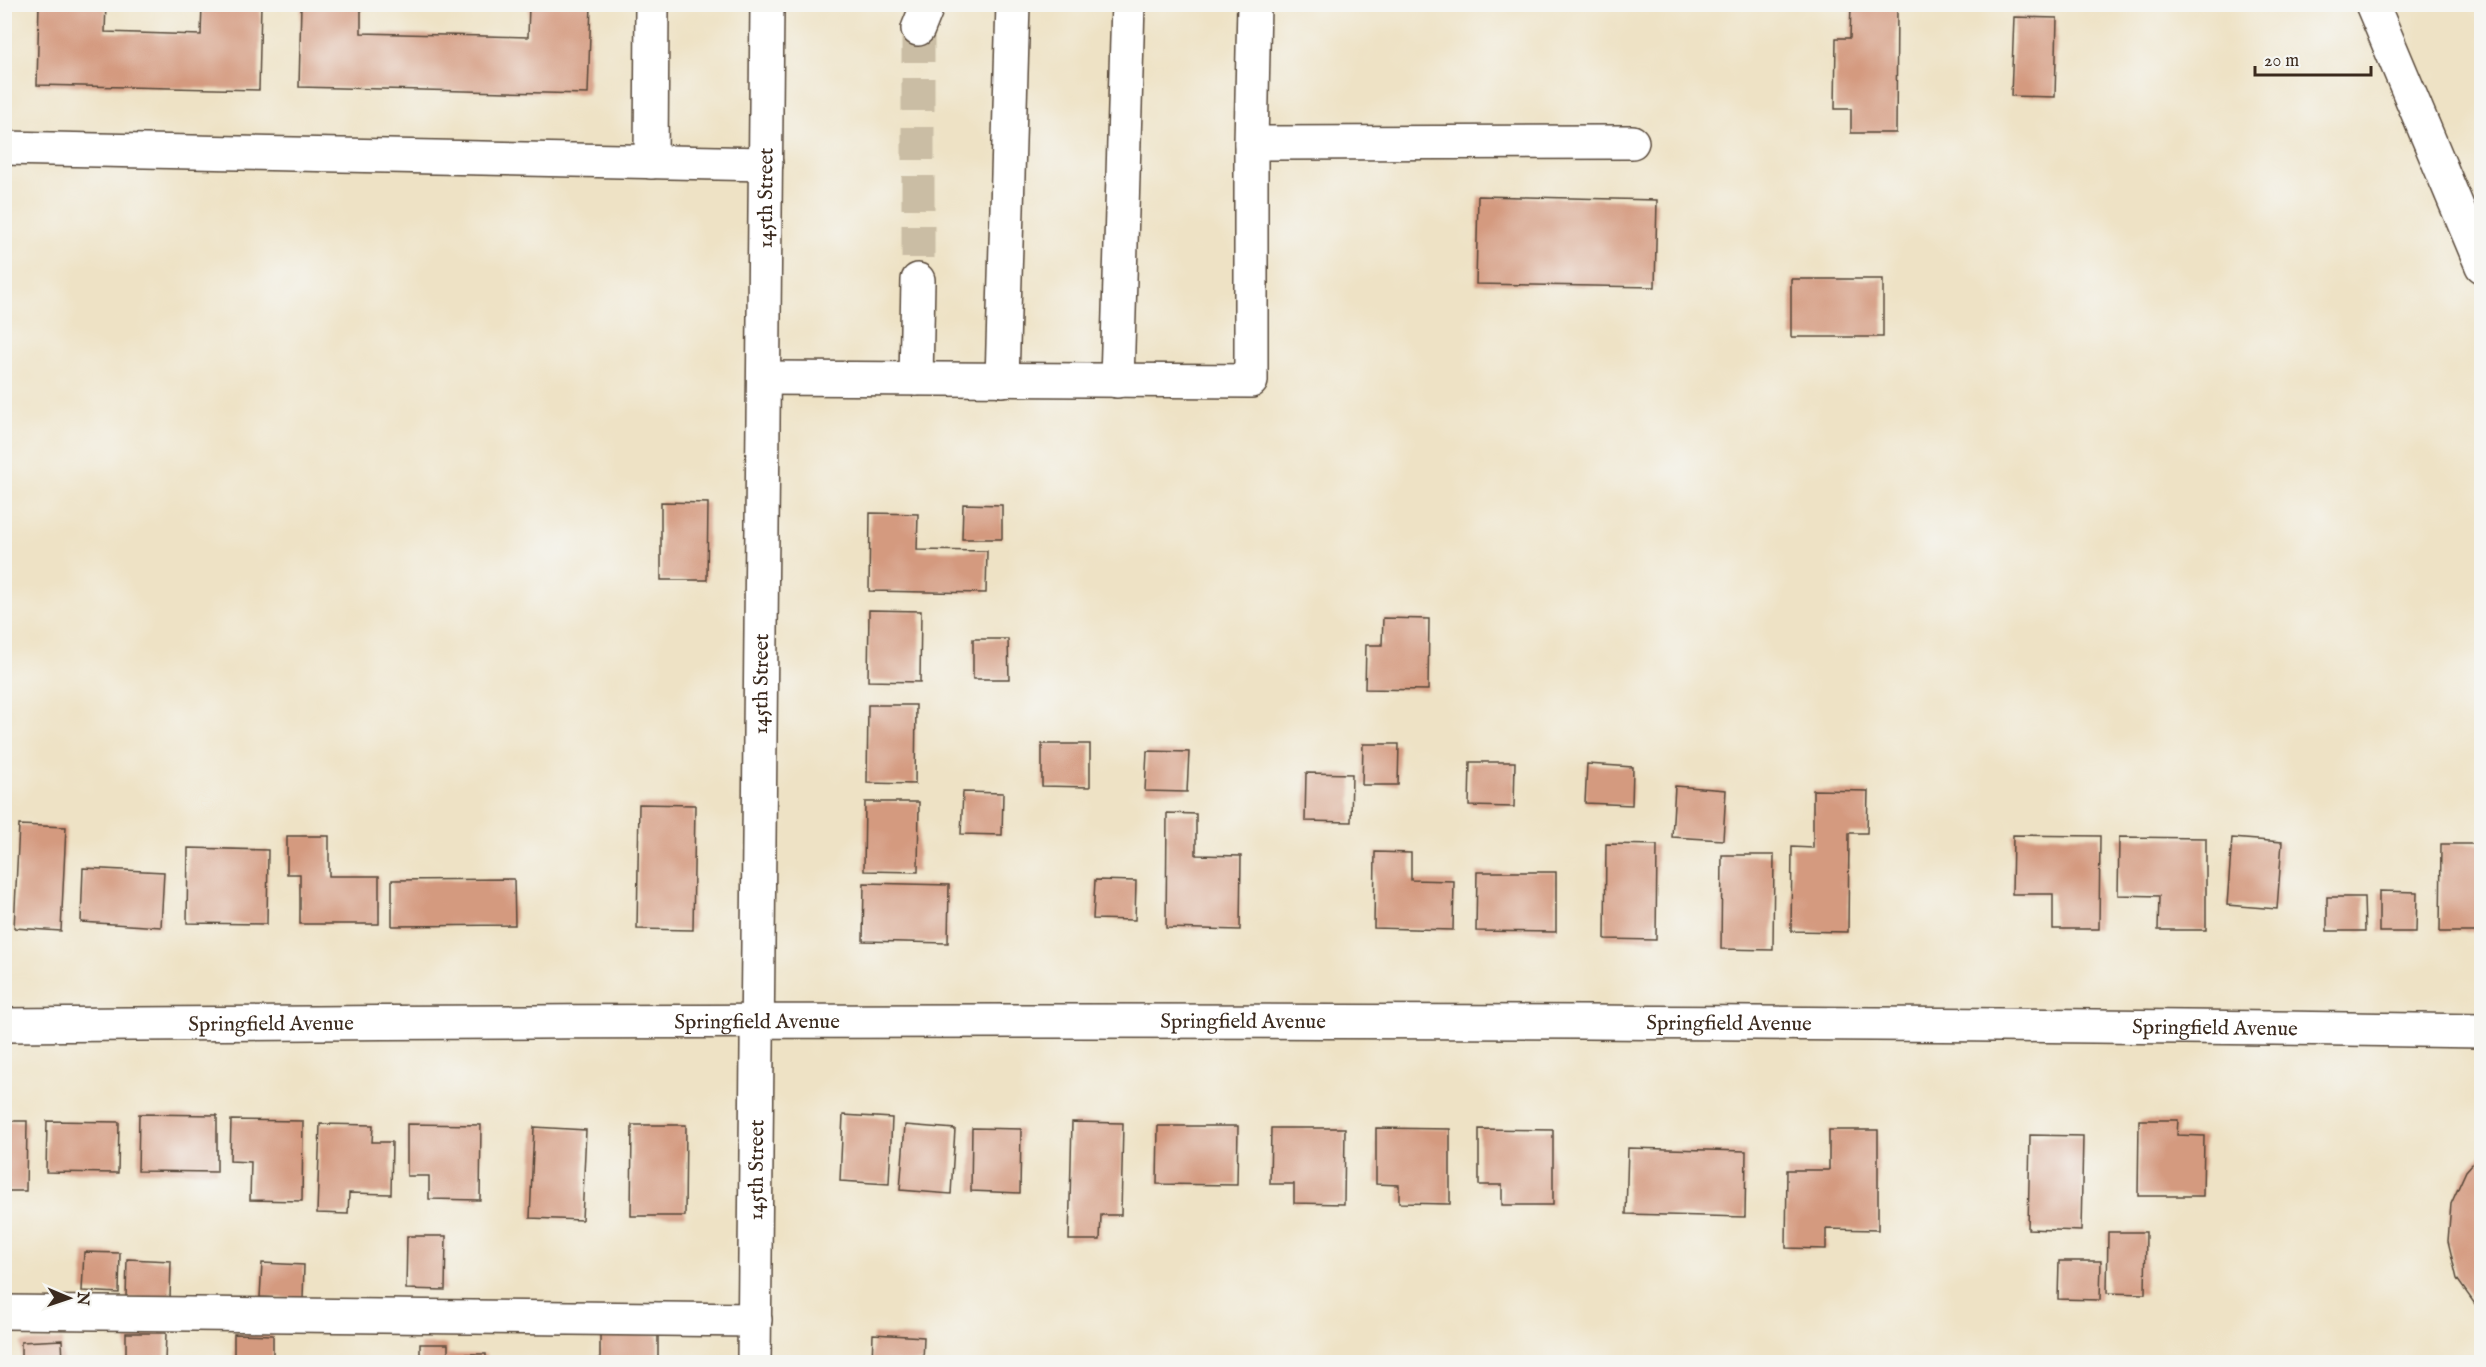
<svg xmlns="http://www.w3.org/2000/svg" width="2486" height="1367" viewBox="0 0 2486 1367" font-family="'IM FELL English',serif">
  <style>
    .building { fill: #d49a7f }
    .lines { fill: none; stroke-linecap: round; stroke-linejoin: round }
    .minor-tunnel { stroke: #cabda4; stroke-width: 33; stroke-dasharray: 33 16; stroke-linecap: butt }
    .minor-casing { stroke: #564637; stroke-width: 36 }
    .minor { stroke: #fff; stroke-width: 33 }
    .labels { text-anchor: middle; stroke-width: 5; stroke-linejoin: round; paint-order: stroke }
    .street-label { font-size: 21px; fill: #3b2a1e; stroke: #f6f6f2 }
  </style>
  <rect width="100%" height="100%" fill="#f6f6f2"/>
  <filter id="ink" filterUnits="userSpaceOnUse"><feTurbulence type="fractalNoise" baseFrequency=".0167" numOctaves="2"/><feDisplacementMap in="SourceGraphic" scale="12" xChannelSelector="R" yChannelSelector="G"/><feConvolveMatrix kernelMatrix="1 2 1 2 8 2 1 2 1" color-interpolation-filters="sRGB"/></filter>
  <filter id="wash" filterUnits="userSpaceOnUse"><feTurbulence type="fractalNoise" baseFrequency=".008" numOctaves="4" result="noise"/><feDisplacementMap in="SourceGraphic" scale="24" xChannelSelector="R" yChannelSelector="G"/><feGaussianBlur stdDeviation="1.35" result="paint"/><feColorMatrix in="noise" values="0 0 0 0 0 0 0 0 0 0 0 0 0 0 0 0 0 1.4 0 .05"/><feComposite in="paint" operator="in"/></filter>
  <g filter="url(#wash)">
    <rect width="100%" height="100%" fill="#eee2c5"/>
    <g id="blocks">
      <g class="building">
        <polygon points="39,4 106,4 105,32 201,35 202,4 261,4 259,90 37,85"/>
        <polygon points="301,4 361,4 361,33 528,37 529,4 591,4 588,94 299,87"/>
        <polygon points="1851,5 1897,5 1896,133 1851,133 1851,109 1835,109 1836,38 1850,38"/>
        <polygon points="2014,17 2057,18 2055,97 2011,96"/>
        <polygon points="1478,196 1657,200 1655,287 1476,284"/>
        <rect x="1791" y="279" width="92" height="58"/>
        <polygon points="661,502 708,503 707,580 661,580"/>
        <polygon points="963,504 1002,505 1002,539 962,539"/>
        <polygon points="870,513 918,514 917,550 987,551 986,593 869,591"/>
        <polygon points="869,610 921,611 920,682 868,681"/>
        <polygon points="1383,618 1429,619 1428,690 1365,689 1366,645 1382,645"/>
        <polygon points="973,639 1008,639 1009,679 973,679"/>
        <polygon points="868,705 916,705 915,784 867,783"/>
        <polygon points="1042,744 1090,744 1090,787 1042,786"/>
        <polygon points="1363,744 1399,744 1398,785 1362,785"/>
        <polygon points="1147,751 1189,752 1187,792 1145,791"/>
        <polygon points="1470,762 1515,762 1514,807 1469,806"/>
        <polygon points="1587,764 1633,767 1632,805 1585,803"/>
        <polygon points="1306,773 1352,774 1351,822 1305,821"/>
        <polygon points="1675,786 1726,790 1723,840 1672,837"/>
        <polygon points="1813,790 1868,791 1867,833 1849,833 1848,932 1791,931 1792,847 1813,848"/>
        <polygon points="963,792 1003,793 1002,835 961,834"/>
        <polygon points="865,802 919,802 918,872 864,871"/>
        <polygon points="639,804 695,805 693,930 637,929"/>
        <polygon points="1167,813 1196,814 1196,855 1241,856 1240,930 1166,928"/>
        <polygon points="19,825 66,827 61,931 14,928"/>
        <polygon points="2013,835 2100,836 2099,929 2053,929 2053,894 2012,894"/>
        <polygon points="287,836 329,836 329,876 379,876 379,924 300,924 300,874 287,874"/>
        <polygon points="2119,837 2206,838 2206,930 2158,930 2159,896 2118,895"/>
        <polygon points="2232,838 2282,842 2277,909 2227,905"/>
        <polygon points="1606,844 1657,845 1656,940 1605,939"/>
        <polygon points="2441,844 2482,844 2482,932 2440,932"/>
        <polygon points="188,848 268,850 267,924 187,923"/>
        <polygon points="1375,852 1411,853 1411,880 1454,881 1453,930 1374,928"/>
        <polygon points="1722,855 1774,855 1773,950 1721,949"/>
        <polygon points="83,868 164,872 161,927 81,922"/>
        <polygon points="1477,872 1556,872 1556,932 1476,931"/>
        <polygon points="514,879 515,925 392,926 392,880"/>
        <polygon points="1095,880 1136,881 1135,920 1093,919"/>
        <polygon points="864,883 949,885 948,943 863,941"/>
        <polygon points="2379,891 2417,892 2416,932 2379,932"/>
        <polygon points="2327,897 2364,897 2365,931 2327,931"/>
        <polygon points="139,1114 217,1115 217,1172 138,1171"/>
        <polygon points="843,1115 892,1118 889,1184 840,1181"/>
        <polygon points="231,1120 303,1121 302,1201 250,1200 251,1162 230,1161"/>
        <polygon points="2139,1120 2178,1120 2177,1135 2204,1136 2203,1196 2138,1196"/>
        <polygon points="4,1121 27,1121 26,1191 4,1191"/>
        <polygon points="47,1121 119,1122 118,1173 46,1172"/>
        <polygon points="1072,1122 1123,1123 1121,1215 1101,1215 1100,1240 1069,1240"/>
        <polygon points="320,1124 373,1125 372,1142 392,1142 391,1194 349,1193 348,1214 317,1213"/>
        <polygon points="407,1124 481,1125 480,1200 429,1199 429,1176 407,1176"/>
        <polygon points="632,1125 686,1125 685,1216 631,1216"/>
        <polygon points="905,1125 955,1129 951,1194 900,1190"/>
        <polygon points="1158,1126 1238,1126 1237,1185 1157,1184"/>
        <polygon points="534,1127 586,1130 582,1220 530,1218"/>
        <polygon points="972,1128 1021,1129 1020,1193 971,1191"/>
        <polygon points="1271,1128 1345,1128 1344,1204 1294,1203 1294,1184 1270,1184"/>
        <polygon points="1376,1128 1450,1129 1450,1204 1399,1203 1399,1185 1376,1184"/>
        <polygon points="1479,1129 1553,1130 1553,1205 1502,1205 1502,1185 1479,1185"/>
        <polygon points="1829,1130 1878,1130 1878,1230 1826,1229 1826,1249 1786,1248 1787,1170 1829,1170"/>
        <polygon points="2030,1135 2083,1136 2081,1231 2028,1229"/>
        <polygon points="1628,1148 1746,1151 1745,1217 1626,1214"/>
        <polygon points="2482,1153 2482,1314 2457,1279 2448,1241 2451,1204 2466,1171"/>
        <polygon points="2108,1232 2146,1232 2145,1294 2107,1293"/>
        <polygon points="407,1236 446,1236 445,1290 406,1289"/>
        <polygon points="84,1252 120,1253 119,1293 82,1291"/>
        <polygon points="127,1259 171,1261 170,1299 126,1298"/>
        <polygon points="2059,1261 2101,1261 2100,1300 2058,1299"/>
        <polygon points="262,1263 304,1265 303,1299 260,1297"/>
        <polygon points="126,1333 166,1333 165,1362 126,1362"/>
        <polygon points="600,1333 658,1334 658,1362 600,1362"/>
        <polygon points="234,1334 273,1335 273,1362 234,1362"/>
        <polygon points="873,1334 924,1337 923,1362 872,1362"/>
        <polygon points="62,1340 63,1362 21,1362 21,1342"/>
        <polygon points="420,1344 448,1344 448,1354 486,1354 486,1362 420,1362"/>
      </g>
    </g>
  </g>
  <g filter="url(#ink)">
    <use href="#blocks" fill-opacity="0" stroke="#564637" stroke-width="1.5"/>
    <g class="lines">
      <polyline class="minor-tunnel" points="918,29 918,280"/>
      <defs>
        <g id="minor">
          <polyline points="2372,4 2482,266"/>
          <polyline points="918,29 928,4"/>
          <polyline points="1251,143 1254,4"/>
          <polyline points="4,148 766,164"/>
          <polyline points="651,162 652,4"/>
          <polyline points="764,378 1251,381 1251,143 1632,142"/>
          <polyline points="916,379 918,280"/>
          <polyline points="1002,380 1013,4"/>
          <polyline points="1117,381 1128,4"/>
          <path id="s1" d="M4 1025C830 1019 1656 1018 2482 1031"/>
          <polyline points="4,1312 755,1320"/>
          <path id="s2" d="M754 1362 767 4"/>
        </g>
      </defs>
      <use href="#minor" class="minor-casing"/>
      <use href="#minor" class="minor"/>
    </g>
  </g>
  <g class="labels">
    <g class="street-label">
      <text dy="7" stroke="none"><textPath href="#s2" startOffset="1164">145th Street</textPath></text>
      <text dy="7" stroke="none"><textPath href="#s2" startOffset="678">145th Street</textPath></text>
      <text dy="7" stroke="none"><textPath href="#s1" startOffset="753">Springfield Avenue</textPath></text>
      <text dy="7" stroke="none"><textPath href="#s1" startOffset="1239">Springfield Avenue</textPath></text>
      <text dy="7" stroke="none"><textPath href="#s1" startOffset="1725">Springfield Avenue</textPath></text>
      <text dy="7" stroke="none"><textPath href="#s1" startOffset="267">Springfield Avenue</textPath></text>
      <text dy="7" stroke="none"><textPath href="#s1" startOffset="2211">Springfield Avenue</textPath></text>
      <text dy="7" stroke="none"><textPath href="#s2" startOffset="192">145th Street</textPath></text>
    </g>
  </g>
  <rect width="2486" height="1367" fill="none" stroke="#f6f6f2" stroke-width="24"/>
  <g transform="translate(69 1298) rotate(92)" stroke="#f6f6f2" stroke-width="4.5" paint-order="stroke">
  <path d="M0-4.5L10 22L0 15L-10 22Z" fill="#3b2a1e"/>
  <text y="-9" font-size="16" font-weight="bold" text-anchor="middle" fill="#3b2a1e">N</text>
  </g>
  <path d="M2255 66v9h116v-9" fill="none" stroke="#3b2a1e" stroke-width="3"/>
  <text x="2264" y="66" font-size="18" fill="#3b2a1e" stroke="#f6f6f2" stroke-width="4.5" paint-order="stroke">20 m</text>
</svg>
